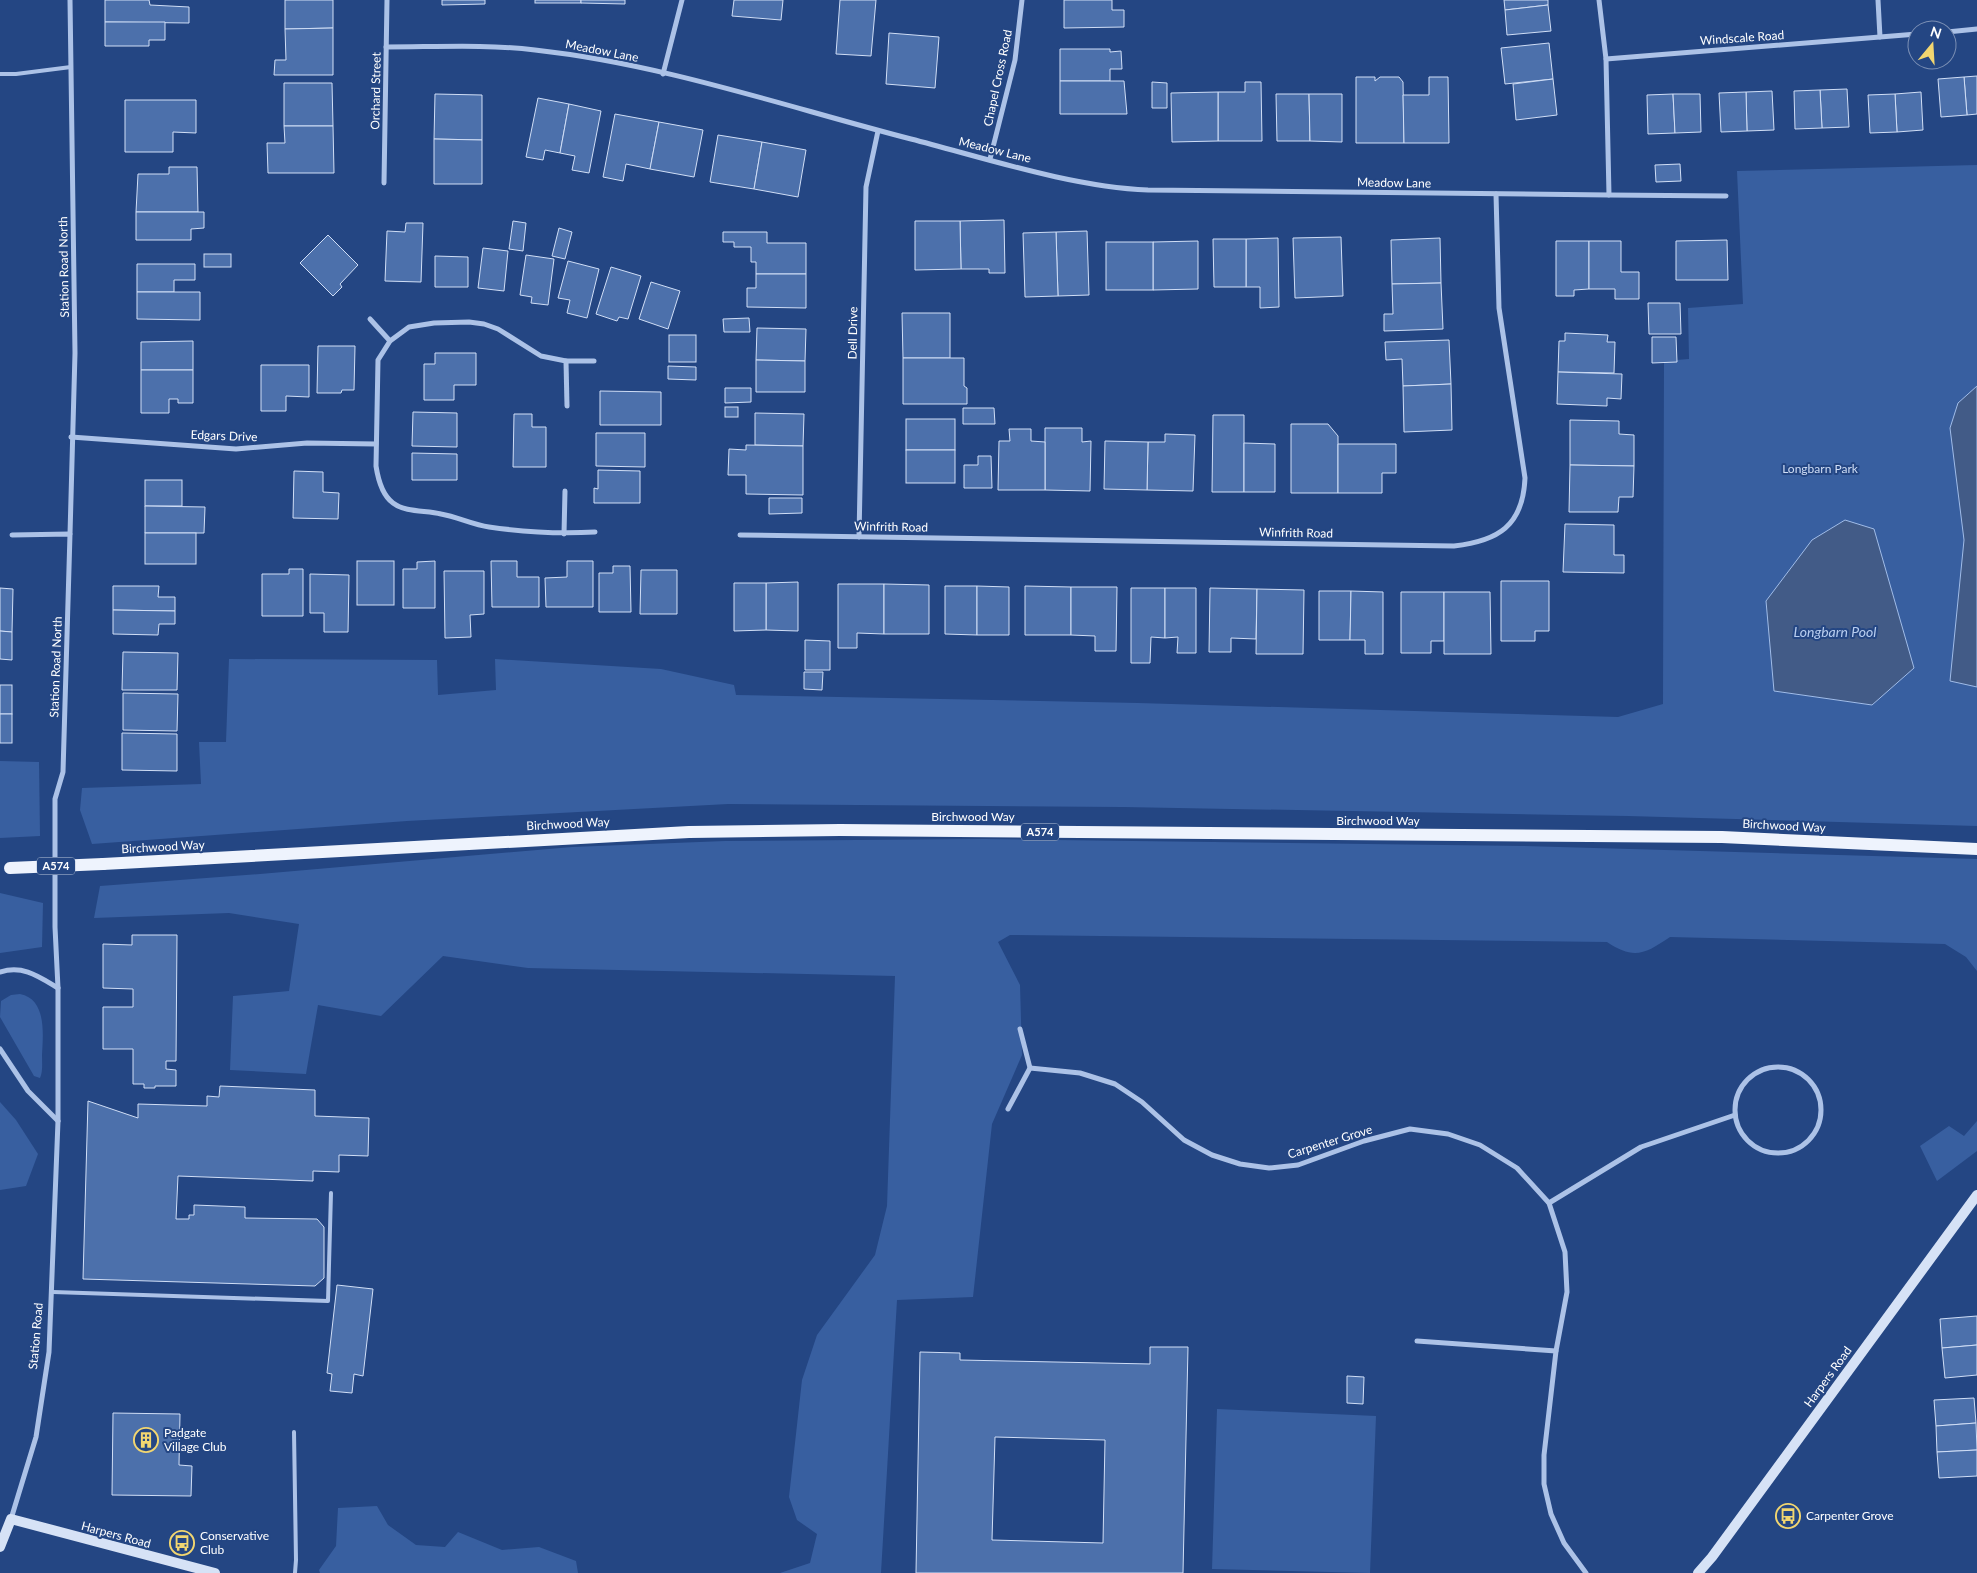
<svg xmlns="http://www.w3.org/2000/svg" width="1977" height="1573" viewBox="0 0 1977 1573" font-family="Lato,sans-serif">
  <style>
    .green { fill: #385fa0 }
    .water { fill: #425b87; stroke: #a0bce8 }
    .building { fill: #4c70ab; stroke: #d0def6; fill-rule: evenodd }
    .lines { fill: none; stroke-linecap: round; stroke-linejoin: round }
    .lane { stroke: #acc2e7; stroke-width: 4 }
    .street { stroke: #acc2e7; stroke-width: 5 }
    .secondary { stroke: #d6e2f6; stroke-width: 10 }
    .primary { stroke: #eef3fd; stroke-width: 12 }
    .primary-bridge { stroke: #eef3fd; stroke-width: 12 }
    .labels { text-anchor: middle; stroke-width: 4; stroke-linejoin: round; paint-order: stroke }
    .shield { fill: #244683; stroke: #bdc8da; stroke-width: 1 }
    .shield-label { font-size: 11px; font-weight: bold; fill: #fff }
    .street-label { font-size: 12px; fill: #fff; stroke: #244683 }
    .park-label { font-size: 12px; fill: #d0def6; stroke: #244683 }
    .poi-label { font-size: 12px; fill: #fff; stroke: #244683; text-anchor: start }
    .water-label { font-size: 14px; font-style: italic; fill: #b8cdef; stroke: #244683 }
  </style>
  <rect width="100%" height="100%" fill="#244683"/>
  <g class="green">
    <polygon points="1977,165 1977,826 1628,816 1123,807 728,804 407,821 92,844 80,810 82,788 201,784 199,742 226,742 229,659 437,660 438,695 496,690 495,659 661,669 734,685 736,695 1138,703 1618,717 1663,704 1664,361 1689,359 1688,308 1743,304 1737,171"/>
    <polygon points="0,761 39,762 40,836 0,838"/>
    <path d="M985 839 1523 846 1977 859V971L1966 957 1945 944 1670 937C1645 954 1634 960 1607 942L1010 935 998 942 1020 985 1022 1055 992 1124 973 1297 897 1300 881 1573H780L810 1563 817 1534 797 1520 789 1497 802 1380 817 1335 875 1255 887 1206 895 976 528 968 443 956 381 1016 318 1005 306 1074 230 1070 233 996 289 991 299 924 229 913 94 918 100 886 260 874 572 847 725 841Z"/>
    <polygon points="0,893 43,903 42,947 0,953"/>
    <path d="M20 994C47 999 43 1035 42 1055 42 1063 43 1072 40 1078L34 1076 0 1017 1 1001 11 995Z"/>
    <polygon points="0,1102 16,1120 38,1154 26,1186 0,1190"/>
    <polygon points="1977,1121 1977,1151 1937,1181 1920,1146 1949,1126 1964,1136"/>
    <polygon points="1217,1409 1376,1416 1370,1573 1212,1569"/>
    <polygon points="377,1506 388,1525 416,1545 445,1547 458,1532 502,1550 539,1547 576,1561 578,1573 320,1573 319,1570 336,1546 338,1508"/>
  </g>
  <g class="water">
    <polygon points="1977,386 1977,687 1950,681 1964,540 1950,428 1958,403"/>
    <polygon points="1845,520 1874,529 1914,668 1872,705 1774,691 1766,601 1812,540"/>
  </g>
  <g class="building">
    <polygon points="105,0 149,0 150,5 189,7 189,23 105,22"/>
    <polygon points="285,0 333,0 333,28 285,29"/>
    <polygon points="442,0 485,0 485,4 442,5"/>
    <rect x="535" y="0" width="46" height="3"/>
    <polygon points="581,0 625,0 625,4 581,3"/>
    <polygon points="734,0 783,0 781,20 732,16"/>
    <polygon points="840,0 876,0 871,56 836,54"/>
    <polygon points="1064,0 1112,0 1112,10 1124,10 1124,27 1064,28"/>
    <polygon points="1504,0 1548,0 1548,5 1505,10"/>
    <polygon points="1548,5 1551,31 1507,35 1505,10"/>
    <polygon points="105,22 165,22 165,40 149,40 149,46 105,46"/>
    <polygon points="333,28 333,75 274,75 275,60 286,60 285,29"/>
    <polygon points="889,33 939,37 935,88 886,84"/>
    <polygon points="1549,43 1553,79 1505,84 1501,48"/>
    <polygon points="1060,49 1110,49 1110,52 1121,51 1122,69 1110,69 1110,81 1060,81"/>
    <polygon points="1977,76 1977,114 1967,115 1964,77"/>
    <polygon points="1356,77 1375,77 1375,81 1380,77 1399,77 1403,82 1404,143 1356,143"/>
    <polygon points="1429,77 1448,77 1449,143 1404,143 1403,95 1429,95"/>
    <polygon points="1964,77 1967,115 1941,117 1938,79"/>
    <polygon points="1553,79 1557,115 1516,120 1513,84"/>
    <polygon points="1060,81 1124,81 1127,114 1060,114"/>
    <polygon points="1152,82 1167,83 1167,108 1152,108"/>
    <polygon points="1245,82 1261,82 1262,141 1218,141 1218,92 1245,92"/>
    <polygon points="284,83 332,83 333,126 284,126"/>
    <polygon points="1847,89 1849,127 1822,128 1820,90"/>
    <polygon points="1820,90 1822,128 1795,129 1794,91"/>
    <polygon points="1772,91 1774,130 1747,131 1746,92"/>
    <polygon points="1218,92 1218,141 1172,142 1171,93"/>
    <polygon points="1746,92 1747,131 1721,132 1719,93"/>
    <polygon points="1921,92 1923,130 1897,132 1895,94"/>
    <polygon points="435,94 482,95 482,140 434,139"/>
    <polygon points="1276,94 1309,94 1310,141 1277,141"/>
    <polygon points="1309,94 1342,94 1342,142 1310,141"/>
    <polygon points="1673,94 1675,133 1648,134 1647,95"/>
    <polygon points="1673,94 1700,94 1701,132 1675,133"/>
    <polygon points="1895,94 1897,132 1870,133 1868,95"/>
    <polygon points="538,98 569,104 560,153 545,150 543,160 526,157"/>
    <polygon points="125,100 196,100 196,133 173,132 173,152 125,152"/>
    <polygon points="569,104 601,111 589,173 572,170 575,156 560,153"/>
    <polygon points="615,114 659,122 650,169 626,164 623,181 603,177"/>
    <polygon points="659,122 703,130 694,177 650,169"/>
    <polygon points="284,126 333,126 334,173 268,173 267,143 285,143"/>
    <polygon points="718,135 762,142 754,189 710,182"/>
    <polygon points="434,139 482,140 482,184 434,184"/>
    <polygon points="762,142 806,150 798,197 754,189"/>
    <polygon points="1680,164 1681,181 1656,182 1655,165"/>
    <polygon points="169,167 197,167 198,212 136,212 138,174 169,174"/>
    <polygon points="136,212 204,212 204,228 191,229 191,240 136,240"/>
    <polygon points="1004,220 1005,273 989,273 989,269 961,269 960,221"/>
    <polygon points="513,221 526,223 523,251 509,249"/>
    <polygon points="915,221 960,221 961,269 915,270"/>
    <polygon points="406,223 423,223 421,282 385,281 387,231 405,232"/>
    <polygon points="559,228 572,232 565,259 552,256"/>
    <polygon points="1087,231 1089,295 1058,296 1056,232"/>
    <polygon points="723,232 767,232 767,243 806,243 806,274 756,274 756,262 751,262 751,247 734,247 734,242 723,242"/>
    <polygon points="1056,232 1058,296 1025,297 1023,233"/>
    <polygon points="328,235 358,265 340,284 342,287 333,296 300,263"/>
    <polygon points="1341,237 1343,296 1295,298 1293,238"/>
    <polygon points="1278,238 1279,307 1260,308 1260,287 1246,287 1246,239"/>
    <polygon points="1440,238 1441,283 1392,284 1391,240"/>
    <polygon points="1213,239 1246,239 1246,287 1214,287"/>
    <polygon points="1727,240 1728,280 1676,280 1676,241"/>
    <polygon points="1198,241 1198,289 1153,290 1153,242"/>
    <polygon points="1556,241 1589,241 1589,289 1574,290 1574,296 1556,296"/>
    <polygon points="1589,241 1621,241 1621,272 1639,272 1639,299 1615,299 1615,289 1589,289"/>
    <rect x="1106" y="242" width="47" height="48"/>
    <polygon points="483,248 508,251 504,291 478,288"/>
    <rect x="204" y="254" width="27" height="13"/>
    <polygon points="526,255 554,259 548,305 531,303 532,297 520,295"/>
    <polygon points="435,256 468,257 468,287 435,287"/>
    <polygon points="568,261 599,269 587,318 567,313 570,300 558,298"/>
    <polygon points="137,264 195,264 195,280 174,280 174,292 137,292"/>
    <polygon points="611,267 641,276 628,319 619,317 617,321 596,314"/>
    <polygon points="756,274 806,274 806,308 747,307 747,288 756,288"/>
    <polygon points="651,282 680,291 668,329 639,319"/>
    <polygon points="1441,283 1443,329 1384,331 1384,314 1393,314 1392,284"/>
    <polygon points="137,292 200,292 200,320 137,319"/>
    <polygon points="1648,303 1680,303 1681,334 1649,334"/>
    <polygon points="902,313 950,313 950,358 903,358"/>
    <polygon points="749,318 750,332 724,332 723,319"/>
    <polygon points="757,328 806,329 805,361 756,360"/>
    <polygon points="1565,333 1608,335 1607,342 1615,342 1614,373 1558,372 1559,341 1565,341"/>
    <rect x="669" y="335" width="27" height="27"/>
    <polygon points="1652,337 1676,337 1677,362 1652,363"/>
    <polygon points="1449,340 1451,384 1403,386 1402,359 1386,360 1385,342"/>
    <polygon points="193,341 193,370 141,370 141,342"/>
    <polygon points="318,346 355,346 354,390 342,390 341,393 317,393"/>
    <polygon points="435,353 476,353 476,385 454,385 454,400 424,400 424,364 435,364"/>
    <polygon points="903,358 964,358 964,386 967,388 967,404 903,404"/>
    <polygon points="756,360 805,361 805,392 756,392"/>
    <polygon points="261,365 309,365 309,397 286,396 286,411 261,411"/>
    <polygon points="668,366 696,367 696,380 668,379"/>
    <polygon points="141,370 193,370 193,403 178,403 178,399 169,399 169,413 141,413"/>
    <polygon points="1558,372 1622,374 1621,399 1607,398 1607,406 1557,404"/>
    <polygon points="1451,384 1452,430 1404,432 1403,386"/>
    <polygon points="725,388 751,388 751,402 725,403"/>
    <polygon points="600,391 661,392 661,425 600,425"/>
    <rect x="725" y="407" width="13" height="10"/>
    <polygon points="963,408 994,408 995,424 963,424"/>
    <polygon points="413,412 457,413 457,447 412,446"/>
    <polygon points="755,413 804,414 803,446 755,445"/>
    <polygon points="514,414 532,414 532,427 546,427 546,467 513,467"/>
    <polygon points="1213,415 1244,415 1244,492 1212,492"/>
    <rect x="906" y="419" width="49" height="31"/>
    <polygon points="1570,420 1619,421 1619,434 1634,435 1634,466 1570,465"/>
    <polygon points="1291,424 1328,424 1338,436 1338,493 1291,493"/>
    <polygon points="1045,428 1082,428 1082,442 1091,441 1090,491 1045,490"/>
    <polygon points="1009,429 1031,429 1031,441 1045,442 1045,490 998,490 999,441 1010,441"/>
    <polygon points="596,433 645,433 645,467 596,466"/>
    <polygon points="1165,434 1195,435 1193,491 1147,490 1148,442 1165,442"/>
    <polygon points="1105,441 1148,442 1147,490 1104,489"/>
    <polygon points="1244,443 1275,444 1275,492 1244,492"/>
    <polygon points="1338,444 1396,444 1396,473 1382,473 1382,493 1338,493"/>
    <polygon points="746,445 803,446 803,495 746,494 746,475 728,475 729,449 746,450"/>
    <rect x="906" y="450" width="49" height="33"/>
    <polygon points="412,453 457,454 457,480 412,480"/>
    <polygon points="978,456 991,456 992,488 964,488 964,465 978,465"/>
    <polygon points="1570,465 1634,466 1633,497 1619,497 1618,512 1569,512"/>
    <polygon points="598,470 640,471 640,503 594,503 594,488 598,489"/>
    <polygon points="294,471 323,472 323,492 339,493 338,519 293,518"/>
    <rect x="145" y="480" width="37" height="26"/>
    <polygon points="769,498 802,498 802,513 769,514"/>
    <polygon points="145,506 205,507 204,533 145,533"/>
    <polygon points="1565,524 1614,525 1614,555 1624,555 1624,573 1563,572"/>
    <rect x="145" y="533" width="51" height="31"/>
    <rect x="357" y="561" width="37" height="44"/>
    <polygon points="435,561 435,608 403,608 403,569 417,569 417,562"/>
    <polygon points="491,561 517,561 517,577 539,577 539,607 492,607"/>
    <polygon points="567,561 593,561 593,607 546,607 545,578 567,577"/>
    <polygon points="613,566 630,566 631,612 599,612 599,573 613,573"/>
    <polygon points="289,569 303,569 303,616 262,616 262,574 289,574"/>
    <polygon points="641,570 677,570 677,614 640,614"/>
    <polygon points="444,571 484,571 484,614 470,615 471,637 445,638"/>
    <polygon points="310,574 349,575 348,632 324,632 324,613 310,613"/>
    <polygon points="1501,581 1549,581 1549,631 1535,631 1535,641 1501,641"/>
    <polygon points="798,582 798,631 766,630 766,583"/>
    <polygon points="734,583 766,583 766,630 734,631"/>
    <polygon points="838,584 884,584 884,634 857,633 857,648 838,648"/>
    <polygon points="884,584 929,585 929,634 884,634"/>
    <polygon points="113,586 159,586 158,597 175,597 175,611 113,610"/>
    <polygon points="945,586 977,586 977,635 945,634"/>
    <polygon points="977,586 1009,587 1009,635 977,635"/>
    <polygon points="1025,586 1071,587 1071,635 1025,635"/>
    <polygon points="1071,587 1117,587 1116,651 1095,651 1095,636 1071,635"/>
    <polygon points="0,588 13,589 12,632 0,631"/>
    <polygon points="1131,588 1165,588 1165,638 1151,637 1150,663 1131,663"/>
    <polygon points="1165,588 1196,588 1196,653 1177,653 1178,637 1165,638"/>
    <polygon points="1210,588 1257,589 1256,639 1231,638 1231,652 1209,652"/>
    <polygon points="1257,589 1304,590 1303,654 1256,654"/>
    <polygon points="1319,591 1351,591 1350,640 1319,640"/>
    <polygon points="1351,591 1383,592 1383,654 1365,654 1365,640 1350,640"/>
    <polygon points="1401,592 1444,592 1444,641 1431,641 1431,653 1401,653"/>
    <polygon points="1444,592 1490,592 1491,654 1444,654"/>
    <polygon points="113,610 175,611 175,624 159,624 158,635 113,634"/>
    <polygon points="0,631 12,632 12,660 0,659"/>
    <polygon points="805,640 830,641 830,670 805,670"/>
    <polygon points="123,652 178,653 177,690 122,690"/>
    <polygon points="804,672 823,672 822,690 804,689"/>
    <rect x="0" y="685" width="12" height="29"/>
    <polygon points="123,693 178,694 177,731 123,730"/>
    <rect x="0" y="714" width="12" height="29"/>
    <polygon points="122,733 177,734 177,771 122,770"/>
    <polygon points="132,935 177,935 176,1061 166,1061 166,1069 176,1070 176,1086 155,1086 155,1088 144,1088 144,1084 133,1084 133,1049 103,1049 103,1007 133,1007 133,989 103,988 103,944 132,945"/>
    <polygon points="220,1086 315,1090 315,1116 369,1118 368,1156 339,1155 339,1172 313,1171 313,1181 178,1176 176,1219 189,1219 189,1215 194,1215 194,1205 245,1207 245,1218 317,1219 324,1227 324,1278 315,1286 83,1279 88,1101 138,1118 138,1104 207,1106 207,1096 219,1097"/>
    <polygon points="337,1285 373,1289 363,1376 354,1374 352,1393 330,1391 332,1374 327,1373"/>
    <polygon points="1977,1316 1977,1345 1942,1348 1940,1319"/>
    <polygon points="1977,1345 1977,1375 1945,1378 1942,1348"/>
    <path d="M1150 1347H1188L1183 1573H916L920 1352 960 1353V1360L1150 1364ZM995 1437 1105 1440 1103 1543 992 1540Z"/>
    <polygon points="1347,1376 1364,1377 1363,1404 1347,1403"/>
    <polygon points="1974,1398 1976,1423 1936,1426 1934,1400"/>
    <polygon points="113,1413 180,1414 179,1465 192,1466 191,1496 112,1495"/>
    <polygon points="1976,1423 1977,1450 1937,1452 1936,1426"/>
    <polygon points="1977,1450 1977,1476 1939,1478 1937,1452"/>
  </g>
  <g class="lines">
    <g class="lane">
      <polyline points="0,74 16,74 71,67"/>
      <polyline points="53,1292 328,1301 331,1193"/>
      <polyline points="294,1432 296,1560 295,1573"/>
    </g>
    <g class="street">
      <polyline points="1878,0 1880,37"/>
      <polyline points="1947,32 1977,29"/>
      <path d="M386 47C436 47 486 44 535 50 663 64 787 107 911 139 985 158 1072 187 1148 190L1609 195 1606 59 1599 0"/>
      <polyline points="1606,59 1917,34"/>
      <polyline points="663,74 682,0"/>
      <polyline points="990,159 1015,60 1022,0"/>
      <polyline points="384,183 387,0"/>
      <polyline points="1609,195 1726,196"/>
      <polyline points="370,319 390,341"/>
      <polyline points="566,361 567,406"/>
      <path d="M594 361H566L541 356 498 329 484 324 469 322 434 323 409 327 390 341 378 360 376 466C378 479 382 495 393 503 406 513 427 510 441 514 458 517 473 525 489 527 524 532 560 534 595 532"/>
      <polyline points="71,437 236,449 307,443 376,444"/>
      <polyline points="70,534 75,353 70,0"/>
      <polyline points="564,534 565,491"/>
      <path d="M740 535 1454 546C1498 541 1523 526 1525 478L1499 308 1496 194"/>
      <polyline points="859,537 866,187 878,131"/>
      <path d="M0 972C23 965 38 976 58 988"/>
      <polyline points="0,1049 28,1091 58,1121"/>
      <circle cx="1778" cy="1110" r="43"/>
      <polyline points="1030,1068 1080,1073 1115,1084 1142,1102 1184,1140 1212,1155 1240,1164 1269,1168 1298,1165 1364,1141 1410,1129 1448,1134 1480,1145 1517,1168 1549,1203 1565,1252 1567,1292 1556,1351 1544,1455 1544,1484 1551,1514 1564,1543 1586,1573"/>
      <polyline points="1008,1109 1030,1068 1020,1029"/>
      <polyline points="1549,1203 1641,1147 1735,1115"/>
      <polyline points="1417,1341 1556,1351"/>
      <polyline points="11,1519 36,1437 49,1352 58,1121 58,988 55,927 55,799 63,772 70,534 12,535"/>
    </g>
    <g class="secondary">
      <polyline points="0,1547 11,1519 215,1573"/>
      <polyline points="1698,1573 1712,1557 1977,1195"/>
    </g>
    <polyline class="primary" points="103,864 689,832 840,830 1722,837 1977,849"/>
    <polyline class="primary-bridge" points="10,868 103,864"/>
  </g>
  <defs>
    <symbol id="building-ring" viewBox="-11 -11 22 22"><circle r="9.5" fill="#244683" stroke="#f2d670" stroke-width="1.5"/><path d="M-4-6H4V6H1V3H-1V6H-4ZM-2.5-4.3h1.7v1.8h-1.7ZM.8-4.3h1.7v1.8H.8ZM-2.5-1h1.7V.8h-1.7ZM.8-1h1.7V.8H.8Z" fill="#f2d670"/></symbol>
    <symbol id="bus-ring" viewBox="-11 -11 22 22"><circle r="9.5" fill="#244683" stroke="#f2d670" stroke-width="1.5"/><path d="M-5-6H5V4H4V6H2V4H-2V6H-4V4H-5ZM-3.5-4V0h7V-4ZM-3.5 1.2v1.5H-2V1.2ZM2 1.2v1.5H3.5V1.2Z" fill="#f2d670"/></symbol>
  </defs>
  <g fill-rule="evenodd">
    <use href="#building-ring" x="132" y="1426" width="28" height="28"/>
    <use href="#bus-ring" x="1774" y="1502" width="28" height="28"/>
    <use href="#bus-ring" x="168" y="1529" width="28" height="28"/>
  </g>
  <g class="labels">
    <g class="shield">
      <rect x="1021" y="823.5" width="38" height="17" rx="4"/>
      <rect x="37" y="857.5" width="38" height="17" rx="4"/>
    </g>
    <g class="shield-label">
      <text x="1040" y="836">A574</text>
      <text x="56" y="870">A574</text>
    </g>
    <g class="street-label">
      <text transform="translate(1742 38) rotate(-4)" y="4">Windscale Road</text>
      <text transform="translate(602 51) rotate(11)" y="4">Meadow Lane</text>
      <text transform="translate(998 78) rotate(-78)" y="4">Chapel Cross Road</text>
      <text transform="translate(376 91) rotate(-89)" y="4">Orchard Street</text>
      <text transform="translate(995 150) rotate(14)" y="4">Meadow Lane</text>
      <text transform="translate(1394 183) rotate(1)" y="4">Meadow Lane</text>
      <text transform="translate(64 267) rotate(-91)" y="4">Station Road North</text>
      <text transform="translate(853 333) rotate(-89)" y="4">Dell Drive</text>
      <text transform="translate(224 436) rotate(2)" y="4">Edgars Drive</text>
      <text transform="translate(891 527) rotate(1)" y="4">Winfrith Road</text>
      <text transform="translate(1296 533) rotate(1)" y="4">Winfrith Road</text>
      <text transform="translate(56 667) rotate(-88)" y="4">Station Road North</text>
      <text x="973" y="821">Birchwood Way</text>
      <text x="1378" y="825">Birchwood Way</text>
      <text transform="translate(568 824) rotate(-3)" y="4">Birchwood Way</text>
      <text transform="translate(1784 826) rotate(3)" y="4">Birchwood Way</text>
      <text transform="translate(163 847) rotate(-3)" y="4">Birchwood Way</text>
      <text transform="translate(1330 1142) rotate(-17)" y="4">Carpenter Grove</text>
      <text transform="translate(36 1336) rotate(-85)" y="4">Station Road</text>
      <text transform="translate(1828 1377) rotate(-54)" y="4">Harpers Road</text>
      <text transform="translate(116 1535) rotate(15)" y="4">Harpers Road</text>
    </g>
    <g class="park-label">
      <text x="1820" y="473">Longbarn Park</text>
    </g>
    <g class="poi-label">
      <text x="164" y="1437">Padgate<tspan x="164" dy="14">Village Club</tspan></text>
      <text x="1806" y="1520">Carpenter Grove</text>
      <text x="200" y="1540">Conservative<tspan x="200" dy="14">Club</tspan></text>
    </g>
    <g class="water-label">
      <text x="1835" y="637">Longbarn Pool</text>
    </g>
  </g>
  <g transform="translate(1932 45) rotate(18)"><circle r="24" fill="#244683" stroke="#7c90b5"/>
  <path d="M0-4L9 19L0 12L-9 19Z" fill="#f2d670"/>
  <text y="-8" font-size="14" font-weight="bold" text-anchor="middle" fill="#ffffff">N</text>
  </g>
</svg>
